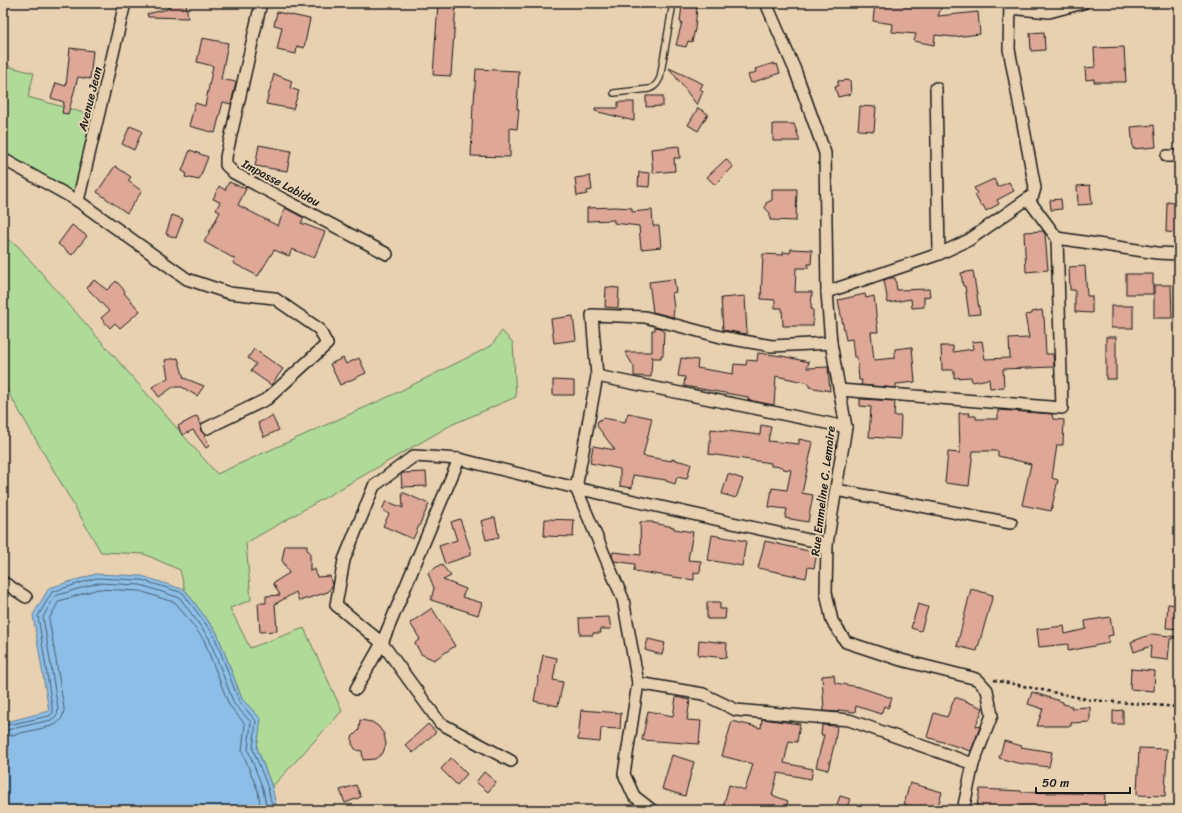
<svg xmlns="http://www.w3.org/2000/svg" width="1182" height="813" viewBox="0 0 1182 813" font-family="Sriracha,sans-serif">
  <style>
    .green { fill: #afda98; stroke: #667b5a }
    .water { fill: #8cbee8; stroke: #5f7d96 }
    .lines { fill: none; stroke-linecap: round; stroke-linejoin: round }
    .shore { stroke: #495d6e; stroke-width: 1 }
    .building { fill: #dea796; stroke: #1c1c1c }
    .lane-casing { stroke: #1c1c1c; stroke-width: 8 }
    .street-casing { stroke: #1c1c1c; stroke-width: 14 }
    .path { stroke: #1c1c1c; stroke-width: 2.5; stroke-dasharray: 3 3; stroke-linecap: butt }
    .lane { stroke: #e7d1b0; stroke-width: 5.5 }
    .street { stroke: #e7d1b0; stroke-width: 11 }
    .labels { text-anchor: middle; stroke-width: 4; stroke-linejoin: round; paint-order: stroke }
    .street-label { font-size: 12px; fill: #1c1c1c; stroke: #e7d1b0 }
  </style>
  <rect width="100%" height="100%" fill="#e7d1b0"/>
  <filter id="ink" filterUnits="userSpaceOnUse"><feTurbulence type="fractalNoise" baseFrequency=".025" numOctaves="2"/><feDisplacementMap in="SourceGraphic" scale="8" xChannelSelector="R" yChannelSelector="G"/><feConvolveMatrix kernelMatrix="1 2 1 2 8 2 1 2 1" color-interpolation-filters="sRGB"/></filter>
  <g filter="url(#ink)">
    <g class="green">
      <polygon points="3,65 34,73 28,97 95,116 74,195 3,154"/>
      <polygon points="3,237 17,245 217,474 388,397 491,346 502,331 513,343 516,397 451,425 246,543 251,600 230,608 250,648 304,628 342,711 272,787 257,748 260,719 242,699 217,633 185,590 180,570 144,554 101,552 3,383"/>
    </g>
    <polygon class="water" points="96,574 142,576 185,590 217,633 242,699 261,719 257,748 272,787 277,810 3,810 3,723 49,711 33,615 49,588"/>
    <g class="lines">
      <g class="shore">
        <polyline points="3,726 49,716 53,713 38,616 52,592 96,578 142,580 183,593 214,635 239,701 256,721 253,749 268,788 273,810"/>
        <polyline points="3,731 51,720 57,715 58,709 43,617 55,596 97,583 141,585 180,598 209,638 234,704 251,722 248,750 263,789 267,810"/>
        <path d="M3 737 52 726C60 723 64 717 64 708L49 619 59 601 98 589 140 591 176 603 204 640 229 705 245 724 242 751 258 791 261 810"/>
      </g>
    </g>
    <g class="building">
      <polygon points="168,3 186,3 188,18 148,17 147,14 168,9"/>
      <polygon points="438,3 456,3 451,76 433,75"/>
      <polygon points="875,3 943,3 938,16 978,12 980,34 954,37 935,35 934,45 914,41 916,34 892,32 893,24 873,21"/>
      <polygon points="682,5 697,7 695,29 692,42 688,41 686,47 676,45 682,22 680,22"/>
      <polygon points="277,12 310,19 304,48 297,46 296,54 277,50 282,27 274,25"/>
      <polygon points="1044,32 1045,50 1031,51 1030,33"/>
      <polygon points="202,38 228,43 221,79 236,82 231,104 223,102 215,133 189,126 195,103 205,106 213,66 197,62"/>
      <polygon points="1124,47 1126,82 1094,82 1094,79 1086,80 1085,68 1095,67 1094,48"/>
      <polygon points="70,48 93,51 90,79 78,77 68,114 62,113 64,102 51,98 56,83 66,86"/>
      <polygon points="774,63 774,65 777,64 780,73 751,83 748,75 756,72 755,69"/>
      <polygon points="669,68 703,84 700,89 703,91 697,105"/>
      <polygon points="476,69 519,71 517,109 519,109 517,129 510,128 510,157 471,156 473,103 474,103"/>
      <polygon points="274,74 292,81 290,88 299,91 293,109 266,104"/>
      <polygon points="850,80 851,94 838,97 835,87 838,86 838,81"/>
      <polygon points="646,96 663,96 663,106 646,107"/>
      <polygon points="618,102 634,102 634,121 595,111 595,108 618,108"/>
      <polygon points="860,106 876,107 874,131 858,130"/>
      <polygon points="698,108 708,114 698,131 688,125"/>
      <polygon points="773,124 794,124 800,141 773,141"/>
      <polygon points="1154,125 1156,147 1133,149 1131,127"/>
      <polygon points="130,126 142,131 134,150 122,144"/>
      <polygon points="259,145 291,151 287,171 255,166"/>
      <polygon points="679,146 680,158 674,158 675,171 653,173 651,149"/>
      <polygon points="190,150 208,157 199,180 185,177 186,173 182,171"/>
      <polygon points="726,159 733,167 715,185 707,177"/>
      <polygon points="115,166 131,177 128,181 142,191 127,213 97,192"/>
      <polygon points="639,172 650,173 649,187 638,186"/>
      <polygon points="590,176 592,190 587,191 587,194 577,196 575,178"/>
      <polygon points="994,179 998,187 1009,182 1014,191 997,200 999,204 986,211 983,205 981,206 975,195 977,193 974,188"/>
      <polygon points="229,182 246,189 238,205 278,226 285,208 304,218 301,223 325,232 314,258 292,249 289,256 274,250 258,276 233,263 235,259 204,242 220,212 216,210 220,202 213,199 219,186 225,190"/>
      <polygon points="1090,185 1092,204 1078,205 1077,186"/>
      <polygon points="772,189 797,189 796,221 770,220 770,213 765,208 766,203 772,200"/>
      <polygon points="1061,199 1062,209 1051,210 1050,200"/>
      <polygon points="1167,202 1179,203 1179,233 1166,232"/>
      <polygon points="615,207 632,208 632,212 652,210 653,226 659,226 661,247 641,249 639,226 614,223 614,220 587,221 587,208"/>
      <polygon points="172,215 183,219 176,238 166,234"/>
      <polygon points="72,225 87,236 72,255 58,244"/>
      <polygon points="1043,231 1045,234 1048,270 1026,272 1024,232"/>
      <polygon points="791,249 812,250 811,264 808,264 808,268 796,268 795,292 812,292 811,309 813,309 813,326 783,326 782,308 775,308 775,300 761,299 763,254 783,255 783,252 790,253"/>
      <polygon points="1085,266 1087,296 1092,296 1092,313 1075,312 1075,290 1070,290 1069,267"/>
      <polygon points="973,271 980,314 969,315 965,286 963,286 961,273"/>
      <rect x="1126" y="274" width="27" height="20"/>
      <polygon points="889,278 895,278 897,290 929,289 930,296 924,297 924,307 912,308 911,299 888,303 884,280"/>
      <polygon points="674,279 676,292 672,293 674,308 673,317 653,312 649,282"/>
      <polygon points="94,280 107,290 116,281 125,291 124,293 140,311 120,328 115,323 110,328 101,318 109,311 87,288"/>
      <polygon points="1154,285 1171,285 1172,318 1154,318"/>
      <polygon points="606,287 619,288 618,308 605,307"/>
      <polygon points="865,294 866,298 874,296 878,332 871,332 874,360 895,358 895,349 912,347 915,382 896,384 896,388 861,385 862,380 859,380 857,357 854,357 852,339 846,340 838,300"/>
      <polygon points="745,296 747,334 723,330 721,298"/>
      <rect x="1111" y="306" width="22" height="22"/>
      <polygon points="1042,310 1043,317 1044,317 1046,354 1053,354 1054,367 1003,369 1004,387 990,388 989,379 972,382 971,377 954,378 954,370 942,370 941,346 953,346 953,352 973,349 972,342 982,341 985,359 1010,358 1009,339 1029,338 1025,315 1032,314 1032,312"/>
      <polygon points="573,316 576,340 554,343 551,319"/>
      <polygon points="655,327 664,329 663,356 661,355 661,358 652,358 652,356 651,377 634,376 634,367 625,352 652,352 652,330 655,330"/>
      <rect x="1106" y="337" width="10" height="42"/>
      <polygon points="254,349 283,369 271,385 251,371 256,364 248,358"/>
      <polygon points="758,353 782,356 809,362 807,368 828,367 830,391 809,387 809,383 776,376 774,405 748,400 748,397 684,386 685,377 678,376 681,358 698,360 697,368 733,374 734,364 746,365 747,360 757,361"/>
      <polygon points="178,358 184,378 204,386 197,396 182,387 173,387 159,397 152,387 168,378 165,360"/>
      <polygon points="343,358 346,364 359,358 366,373 340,385 330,364"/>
      <polygon points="553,380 574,381 574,395 553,395"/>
      <polygon points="860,399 895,401 894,416 901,416 900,439 869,437 871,407 860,406"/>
      <polygon points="998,410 1052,414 1053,419 1064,420 1063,445 1057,445 1052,478 1058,480 1051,511 1022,505 1031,464 998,456 998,451 973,451 969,486 945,483 948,452 960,453 959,413 970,413 969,416 976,416 976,419 998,419"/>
      <polygon points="628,413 652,418 643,456 672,461 672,459 691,464 687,479 677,477 675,484 666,481 666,480 633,475 632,488 620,486 620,469 590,463 593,446 615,450 597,426 598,421 603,418 625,422"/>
      <polygon points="197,416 201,425 201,431 204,434 209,446 206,448 193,430 182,435 178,426"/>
      <polygon points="272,416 279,430 264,437 258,423"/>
      <polygon points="761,425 771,427 768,441 799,444 799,439 813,442 802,493 813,495 808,522 785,518 787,509 769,507 772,488 787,490 791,470 783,469 783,467 771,466 771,463 709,454 711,429 760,435"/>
      <polygon points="426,472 427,486 402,487 401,474 403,473"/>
      <polygon points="728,474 743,479 736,498 722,494"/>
      <polygon points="402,492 429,504 413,539 383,526 389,514 382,510 386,501 403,508"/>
      <polygon points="495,517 499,537 486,540 481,521"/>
      <polygon points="460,519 471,551 471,555 445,564 439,546 457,540 451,522"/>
      <polygon points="545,519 574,520 573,537 544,536"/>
      <polygon points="640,522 653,522 653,523 674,527 674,529 693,532 688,560 701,561 700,572 694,573 694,580 634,571 635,564 614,561 612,556 613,552 641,555"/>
      <polygon points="712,535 746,541 742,566 708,560"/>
      <polygon points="765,541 817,553 814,568 808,567 806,578 758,568"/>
      <polygon points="285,545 307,545 307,550 310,552 310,571 315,569 317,577 330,576 332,586 328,592 299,601 296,592 275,604 277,631 260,632 258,603 266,603 266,596 280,595 273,583 289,573 282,560"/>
      <polygon points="441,564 451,576 443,580 466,589 462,597 482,603 478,615 431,600 434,588 428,573"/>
      <polygon points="971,589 993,595 977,651 957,646"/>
      <polygon points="707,602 720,602 720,609 726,609 725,619 707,619"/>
      <polygon points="918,604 928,607 921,631 911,628"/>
      <polygon points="1168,604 1179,605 1179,629 1166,628"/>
      <polygon points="432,608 455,646 434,660 421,654 415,643 420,639 410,623"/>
      <polygon points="609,617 611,629 600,629 601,633 593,633 593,635 580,635 579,618"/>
      <polygon points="1110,617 1113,635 1108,636 1109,643 1068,651 1068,644 1039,647 1037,629 1064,626 1065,634 1086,629 1085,621"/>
      <polygon points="1152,634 1178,637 1170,639 1168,660 1150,658 1151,646 1134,652 1131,642"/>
      <polygon points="648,639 665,643 662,655 645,650"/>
      <polygon points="699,640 727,643 726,658 698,655"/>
      <polygon points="543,655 557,658 553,680 563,682 558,706 534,701"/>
      <polygon points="1131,669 1155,671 1154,691 1130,689"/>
      <polygon points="834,675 835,683 859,687 892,698 888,708 884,706 881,714 856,706 855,712 839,710 838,712 824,711 822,676"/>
      <polygon points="1032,692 1063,702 1063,704 1072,706 1071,708 1090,707 1090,722 1071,723 1071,726 1037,726 1043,709 1028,704"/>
      <polygon points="676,697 690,700 687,720 701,721 699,744 642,740 648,711 673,716"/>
      <polygon points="955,697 983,708 976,726 980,727 971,751 927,737 934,713 947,717"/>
      <polygon points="581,710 621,713 620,729 601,728 600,742 578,740"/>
      <polygon points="1123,710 1123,724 1113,724 1113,711"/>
      <polygon points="762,719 800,724 797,742 789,741 784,763 813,769 811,779 778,773 772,795 788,801 785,810 730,810 723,808 729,785 745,790 753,764 722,756 732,721 761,728"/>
      <polygon points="360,720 372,722 378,726 384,734 386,744 383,753 375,759 363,760 362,751 356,750 352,744 352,737 359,730"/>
      <polygon points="428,724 436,732 413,753 405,745"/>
      <polygon points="822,725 837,726 835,741 828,770 816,767 824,735 821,735"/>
      <polygon points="1004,741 1022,746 1021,747 1052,752 1049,767 1017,763 999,758"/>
      <polygon points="1139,748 1167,749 1165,796 1137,795"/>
      <polygon points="672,755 694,762 685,796 662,789"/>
      <polygon points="451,758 467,774 457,785 441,769"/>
      <polygon points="484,772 496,782 488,792 476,782"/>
      <polygon points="910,783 942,792 937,810 924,810 904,804"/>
      <polygon points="356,785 361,797 345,803 340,790"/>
      <polygon points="980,789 1021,791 1021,792 1105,794 1104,810 1048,810 1049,807 1020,806 1020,810 976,810"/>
      <polygon points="840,796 850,799 846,810 835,810"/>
    </g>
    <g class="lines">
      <defs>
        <path id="lane" d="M614 93 649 89C655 87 657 84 660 78L673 3"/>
        <g id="street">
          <polyline points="261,3 226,157 226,165 234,173 387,254"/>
          <polyline points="766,3 795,70 825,153 827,292 831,343 846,427 827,544 826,592 832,621 846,642 901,660 973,678 978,680 987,690 992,715 973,764 963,810"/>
          <polyline points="1010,8 1049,12 1083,3"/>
          <polyline points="936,88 939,254"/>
          <polyline points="1167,156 1179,156"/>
          <polyline points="3,159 78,201 187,279 229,293 274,298 319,329 327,344 267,399 207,428"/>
          <polyline points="1028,199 1057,238 1157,253 1179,254"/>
          <polyline points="78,201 125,3"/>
          <polyline points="827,292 939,254 969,240 1033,195 1035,188 1009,49 1010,3"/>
          <polyline points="597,376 846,427"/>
          <polyline points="840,390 1062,408 1057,238"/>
          <polyline points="459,459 414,456 374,486 344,560 336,605 382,643 440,723 511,761"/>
          <polyline points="836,490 1011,523"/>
          <polyline points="3,582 26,597"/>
          <polyline points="638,683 703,694 736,710 849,720 973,764"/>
          <polyline points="356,689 382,643 459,459 576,488 827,544"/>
          <polyline points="652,810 634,796 624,774 638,683 623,599 576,488 597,376 592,315 645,317 721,337 772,346 831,343"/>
        </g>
      </defs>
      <use href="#lane" class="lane-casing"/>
      <use href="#street" class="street-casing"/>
      <polyline class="path" points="994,680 1091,700 1179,707"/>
      <use href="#lane" class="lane"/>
      <use href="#street" class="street"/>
    </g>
  </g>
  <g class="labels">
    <g class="street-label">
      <text transform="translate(90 99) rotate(-76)" y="4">Avenue Jean</text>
      <text transform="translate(281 183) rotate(28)" y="4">Impasse Labidou</text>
      <text transform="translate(823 491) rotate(-83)" y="4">Rue Emmeline C. Lemaire</text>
    </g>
  </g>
  <rect width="1182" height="813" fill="none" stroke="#e7d1b0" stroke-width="16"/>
  <rect x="8" y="8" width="1166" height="797" fill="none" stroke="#1c1c1c" stroke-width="1.5" filter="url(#ink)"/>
  <path d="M1036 787v6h94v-6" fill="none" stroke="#1c1c1c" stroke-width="2"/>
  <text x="1042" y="787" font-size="12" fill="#1c1c1c" stroke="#e7d1b0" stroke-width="3" paint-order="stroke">50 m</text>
</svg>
